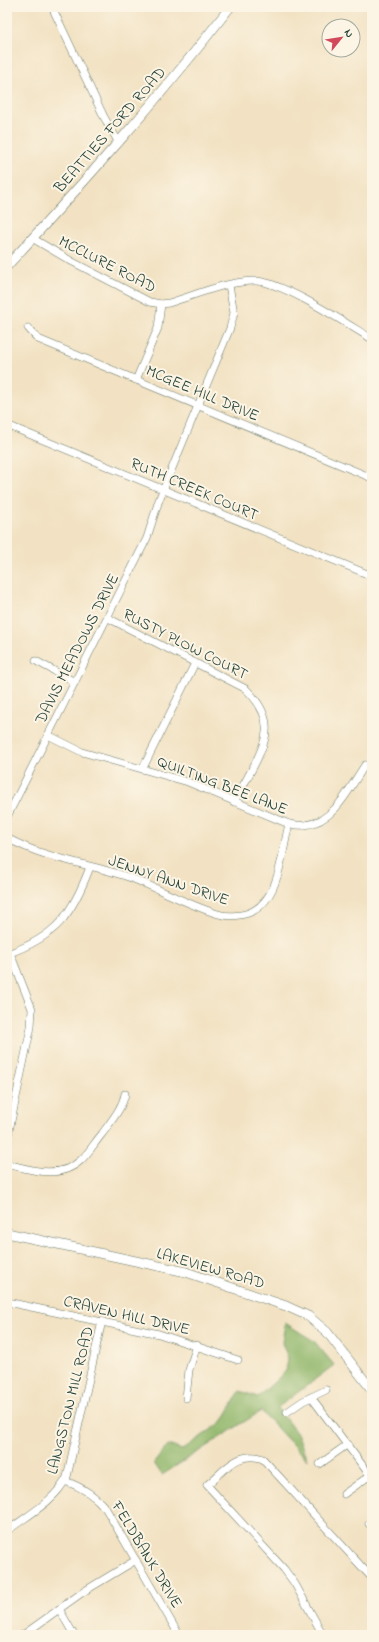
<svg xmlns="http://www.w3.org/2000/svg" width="379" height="1642" viewBox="0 0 379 1642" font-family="'Indie Flower',sans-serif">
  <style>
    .forest { fill: #93b86d; stroke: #597a50 }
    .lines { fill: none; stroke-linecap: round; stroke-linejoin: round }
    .minor-casing { stroke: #697766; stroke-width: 8 }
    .major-casing { stroke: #697766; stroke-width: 10 }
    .minor { stroke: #fff; stroke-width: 7 }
    .major { stroke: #fff; stroke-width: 9 }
    .labels { text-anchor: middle; stroke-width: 4; stroke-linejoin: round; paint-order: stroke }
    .street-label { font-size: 16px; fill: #1f3d34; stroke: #fcf5e5 }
  </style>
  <rect width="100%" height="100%" fill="#fcf5e5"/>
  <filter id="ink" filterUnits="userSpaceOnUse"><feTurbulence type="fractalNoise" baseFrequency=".025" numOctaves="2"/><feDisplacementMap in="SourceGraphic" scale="8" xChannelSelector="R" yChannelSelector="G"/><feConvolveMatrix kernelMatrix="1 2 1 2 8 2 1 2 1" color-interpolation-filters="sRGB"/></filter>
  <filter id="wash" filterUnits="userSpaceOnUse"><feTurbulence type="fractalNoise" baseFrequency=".012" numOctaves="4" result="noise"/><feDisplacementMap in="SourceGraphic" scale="16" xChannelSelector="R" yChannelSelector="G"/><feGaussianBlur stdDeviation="0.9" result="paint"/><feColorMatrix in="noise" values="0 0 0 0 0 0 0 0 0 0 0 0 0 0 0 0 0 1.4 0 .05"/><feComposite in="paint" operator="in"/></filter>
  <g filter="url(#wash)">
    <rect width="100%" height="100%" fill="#f2e2c3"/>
    <polygon class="forest" points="285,1323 314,1341 334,1365 277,1408 298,1435 307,1460 261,1411 162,1475 154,1463 168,1445 182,1450 222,1422 240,1391 258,1397 286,1371 288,1358 282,1343"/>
  </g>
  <g filter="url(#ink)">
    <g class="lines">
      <defs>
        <g id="minor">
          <polyline points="52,7 104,117 119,143"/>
          <path d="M32 238 71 261 150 302 161 304 169 303C196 295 227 281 255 281 282 281 347 324 372 339"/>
          <polyline points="28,328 38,339 372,478"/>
          <polyline points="136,380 158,328 161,304"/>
          <polyline points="7,425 372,576"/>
          <path d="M108 618 246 689C257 700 268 715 266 732 265 750 243 785 234 802"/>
          <polyline points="36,661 75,682"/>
          <path d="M48 735 82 752 188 782 289 824C294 825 300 826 305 825 335 822 350 787 365 765"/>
          <polyline points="143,768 195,663"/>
          <polyline points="7,817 147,538 159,500 230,328 234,313 229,285"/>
          <path d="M7 838C47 860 89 863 131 878 160 889 188 905 218 914 228 917 244 916 253 911 280 897 282 851 289 824"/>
          <path d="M7 954C56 937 72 915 90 867"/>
          <polyline points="7,1140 31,1027 32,1009 10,953"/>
          <path d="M7 1164C31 1170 60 1180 81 1160 89 1153 95 1142 102 1134 111 1121 122 1109 125 1094"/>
          <polyline points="7,1302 159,1334 238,1360"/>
          <polyline points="311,1397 372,1478"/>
          <polyline points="186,1398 189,1370 197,1345"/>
          <polyline points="287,1412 303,1401 326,1390"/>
          <polyline points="320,1464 348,1444"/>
          <path d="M65 1481C82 1487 95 1495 106 1509L179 1635"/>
          <polyline points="344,1494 372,1474"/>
          <polyline points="369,1524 372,1522"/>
          <path d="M7 1531C28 1515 55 1501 67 1477L102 1321"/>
          <polyline points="59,1609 74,1635"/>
          <polyline points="23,1635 83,1592 136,1560"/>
          <path d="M323 1635 295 1584 284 1569 207 1485C225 1470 238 1450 263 1459L372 1578"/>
          <polyline points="370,1635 372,1634"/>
        </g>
        <g id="major">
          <path d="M7 266C84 182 160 98 230 7"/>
          <polyline points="7,1233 186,1272 286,1306 308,1316 327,1332 372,1390"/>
        </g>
      </defs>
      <use href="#minor" class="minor-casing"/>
      <use href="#major" class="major-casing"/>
      <use href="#minor" class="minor"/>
      <use href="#major" class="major"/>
    </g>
  </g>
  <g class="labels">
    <g class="street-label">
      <text transform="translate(109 129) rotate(-49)" y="6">BEATTIES FORD ROAD</text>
      <text transform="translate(108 263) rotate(27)" y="6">MCCLURE ROAD</text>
      <text transform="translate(203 392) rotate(23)" y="6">MCGEE HILL DRIVE</text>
      <text transform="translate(195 488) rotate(23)" y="6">RUTH CREEK COURT</text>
      <text transform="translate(186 643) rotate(27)" y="6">RUSTY PLOW COURT</text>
      <text transform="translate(76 648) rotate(-63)" y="6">DAVIS MEADOWS DRIVE</text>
      <text transform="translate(223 784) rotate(21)" y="6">QUILTING BEE LANE</text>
      <text transform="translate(169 879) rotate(19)" y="6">JENNY ANN DRIVE</text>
      <text transform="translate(211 1267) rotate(16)" y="6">LAKEVIEW ROAD</text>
      <text transform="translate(127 1314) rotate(13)" y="6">CRAVEN HILL DRIVE</text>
      <text transform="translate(69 1400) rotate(-76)" y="6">LANGSTON MILL ROAD</text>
      <text transform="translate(148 1554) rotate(59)" y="6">FELDBANK DRIVE</text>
    </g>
  </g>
  <rect width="379" height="1642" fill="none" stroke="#fcf5e5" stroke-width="24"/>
  <g transform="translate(341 38) rotate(60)"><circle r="19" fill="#fcf5e5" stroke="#a4ab9e"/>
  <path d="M0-3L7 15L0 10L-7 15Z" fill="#d1495b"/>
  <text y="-6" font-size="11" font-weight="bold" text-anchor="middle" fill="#1f3d34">N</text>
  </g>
</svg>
